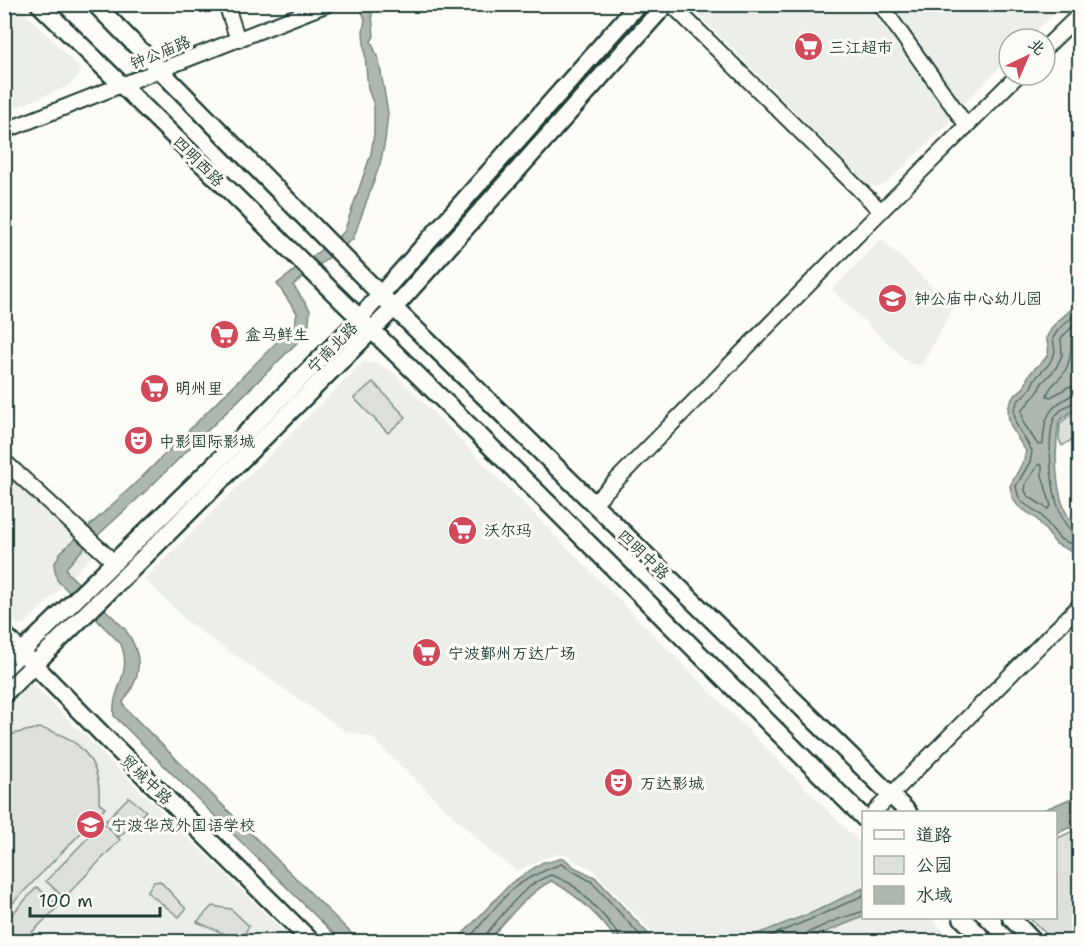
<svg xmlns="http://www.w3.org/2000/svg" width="1084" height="946" viewBox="0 0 1084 946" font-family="'Shantell Sans','LXGW WenKai TC',sans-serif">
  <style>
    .built { fill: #eceee9 }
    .green { fill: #dde0db; stroke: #7e8e88; stroke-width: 1.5 }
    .water { fill: #aeb8b1; stroke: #75877f; stroke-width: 1.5 }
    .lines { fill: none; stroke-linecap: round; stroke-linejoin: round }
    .shore { stroke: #586e66; stroke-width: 1.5 }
    .minor-casing { stroke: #1f3d34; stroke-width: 18 }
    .major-casing { stroke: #1f3d34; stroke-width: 21 }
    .minor { stroke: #fdfcf7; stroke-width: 14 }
    .major { stroke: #fdfcf7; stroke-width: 16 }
    .labels { text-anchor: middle; stroke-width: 6; stroke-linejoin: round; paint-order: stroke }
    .poi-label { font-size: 16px; fill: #1f3d34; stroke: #fdfcf7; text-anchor: start }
    .street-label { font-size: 16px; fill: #1f3d34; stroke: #fdfcf7 }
  </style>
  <rect width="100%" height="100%" fill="#fdfcf7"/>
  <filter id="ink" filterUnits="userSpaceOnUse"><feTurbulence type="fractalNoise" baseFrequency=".0167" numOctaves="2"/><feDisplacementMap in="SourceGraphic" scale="12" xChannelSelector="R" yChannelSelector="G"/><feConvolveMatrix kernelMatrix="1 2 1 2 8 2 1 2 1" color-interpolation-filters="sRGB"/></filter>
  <g filter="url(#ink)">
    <g class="built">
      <polygon points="5,4 18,5 80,69 78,76 67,87 5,112"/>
      <polygon points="689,5 868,5 949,115 949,123 886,183 876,187 866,183"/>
      <polygon points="890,5 1063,5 1028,39 1009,39 1009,58 965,103 958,100"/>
      <polygon points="881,239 954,307 921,365 910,364 832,290"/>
      <polygon points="363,362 379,364 394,373 863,846 864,918 931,918 953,941 661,941 591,868 576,862 566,854 550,856 516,871 491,852 371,737 345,731 190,624 145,579"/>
      <polygon points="4,468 92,551 93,555 26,623 18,625 5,611"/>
      <polygon points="31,683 293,941 5,942 5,709"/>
    </g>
    <g class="green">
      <polygon points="373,382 406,417 388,433 354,398"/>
      <polygon points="1079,409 1079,435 1062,446 1059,439 1060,423"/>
      <path d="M39 728C79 736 102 761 99 803L105 808 5 911V743L13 734Z"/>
      <polygon points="129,797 146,811 119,837 106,820"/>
      <polygon points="103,822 120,840 64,898 46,881"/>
      <polygon points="1079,828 1079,941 1054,941 1029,918 1056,918 1056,839"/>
      <polygon points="160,881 186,909 179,917 147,892 154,882"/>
      <polygon points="37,887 59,906 23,941 13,941 5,933 5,922"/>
      <polygon points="212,906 231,909 249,926 241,941 197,922"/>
    </g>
    <g class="water">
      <path d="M359 5H371L374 36 371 41 379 61 388 113 385 141 380 164 353 239 293 285 310 310 308 332 148 489 83 549 66 568 68 573 125 629C144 656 142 677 123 702L126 709 359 941H341L114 716C111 688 133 676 121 644L57 580 54 565 60 553 141 478 295 324 297 313 277 284 344 232 371 154 374 133V105L368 89 363 32 365 19Z"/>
      <path d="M1079 302V406L1059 421C1054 453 1053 507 1079 531V555L1056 544 1037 519 1018 506 1012 497 1010 486 1024 460 1026 451C1016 436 1001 417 1012 399 1015 394 1021 391 1025 386 1027 383 1026 380 1028 377 1037 361 1055 362 1046 338L1053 326Z"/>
      <polygon points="1079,795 1079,823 1056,834 1056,812 1039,812"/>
      <path d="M564 858 574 867 595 877 655 941H617C603 920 575 892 551 881 525 895 507 920 488 941H456L511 883 543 862C551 863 556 859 564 858Z"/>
      <polygon points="863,888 863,917 804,941 739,941 814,912"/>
    </g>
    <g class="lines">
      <g class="shore">
        <polyline points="1080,310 1058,330 1053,338 1055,352 1049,364 1034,380 1031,388 1018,401 1014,410 1016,424 1032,451 1030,462 1016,486 1018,495 1022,502 1041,515 1060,539 1080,548"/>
        <path d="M1080 319 1061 338 1062 355 1056 368 1041 384 1038 392 1022 410 1023 422 1038 445 1043 444C1044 426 1045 411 1062 401 1068 397 1072 394 1080 394"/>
        <path d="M1080 332 1071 340C1071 354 1070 366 1061 377 1055 383 1049 387 1047 396L1051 397 1068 387 1080 385"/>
        <path d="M1080 401C1071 402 1057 411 1054 419 1045 441 1051 531 1080 535"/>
        <polygon points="1039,464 1042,466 1042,475 1051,506 1048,509 1028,496 1025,491 1026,483"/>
        <path d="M465 942C482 925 496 904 514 888 528 877 545 870 561 864L592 882 646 942"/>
        <path d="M484 942 485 935C503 915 524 883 551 875 557 877 563 880 569 883 580 890 620 930 621 942"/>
        <polyline points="755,942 816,917 864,895"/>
        <polyline points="803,942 804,937 807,933 836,920 864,911"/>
      </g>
      <defs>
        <g id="minor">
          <polyline points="226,4 238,40"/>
          <polyline points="671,4 881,211"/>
          <polyline points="880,4 967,126"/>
          <polyline points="1045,48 1080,14"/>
          <polyline points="4,131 328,4"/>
          <polyline points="4,461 115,563"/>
          <polyline points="593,504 881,211 1018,75"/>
          <polyline points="874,812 1080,605"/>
        </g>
        <g id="major">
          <polyline points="39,4 537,492 864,818"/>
          <polyline points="95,4 381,295 908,812"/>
          <polyline points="4,634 101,733 312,942"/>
          <polyline points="4,669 205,474 350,329 638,4"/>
          <polyline points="4,694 132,569 394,308 666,4"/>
          <polyline points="962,918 986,942"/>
          <polyline points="1011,918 1034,942"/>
        </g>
      </defs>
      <use href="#minor" class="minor-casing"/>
      <use href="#major" class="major-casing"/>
      <use href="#minor" class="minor"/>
      <use href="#major" class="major"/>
    </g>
  </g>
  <defs>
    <symbol id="supermarket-disc" viewBox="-11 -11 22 22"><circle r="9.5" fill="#d1495b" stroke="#fdfcf7"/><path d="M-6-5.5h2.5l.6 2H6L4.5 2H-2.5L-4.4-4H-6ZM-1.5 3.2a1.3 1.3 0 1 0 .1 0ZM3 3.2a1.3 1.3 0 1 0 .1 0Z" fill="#fff"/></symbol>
    <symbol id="school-disc" viewBox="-11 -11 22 22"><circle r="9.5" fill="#d1495b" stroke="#fdfcf7"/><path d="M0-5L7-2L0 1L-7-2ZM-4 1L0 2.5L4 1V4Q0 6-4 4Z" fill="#fff"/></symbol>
    <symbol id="theatre-disc" viewBox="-11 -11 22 22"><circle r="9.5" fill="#d1495b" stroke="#fdfcf7"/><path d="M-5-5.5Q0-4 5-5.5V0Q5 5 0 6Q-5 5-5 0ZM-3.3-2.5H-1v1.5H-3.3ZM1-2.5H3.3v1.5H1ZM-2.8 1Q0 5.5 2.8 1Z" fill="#fff"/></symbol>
  </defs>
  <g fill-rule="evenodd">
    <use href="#supermarket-disc" x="792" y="30" width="33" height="33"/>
    <use href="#school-disc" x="876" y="282" width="33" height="33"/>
    <use href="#supermarket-disc" x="208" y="318" width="33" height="33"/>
    <use href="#supermarket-disc" x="138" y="372" width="33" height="33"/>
    <use href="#theatre-disc" x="122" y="424" width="33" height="33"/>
    <use href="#supermarket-disc" x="446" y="514" width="33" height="33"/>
    <use href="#supermarket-disc" x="410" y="636" width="33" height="33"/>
    <use href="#theatre-disc" x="602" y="766" width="33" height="33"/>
    <use href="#school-disc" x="74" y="808" width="33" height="33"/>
  </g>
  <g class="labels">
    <g class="poi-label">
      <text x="829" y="53">三江超市</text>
      <text x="914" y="304">钟公庙中心幼儿园</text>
      <text x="245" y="340">盒马鲜生</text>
      <text x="175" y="394">明州里</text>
      <text x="159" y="447">中影国际影城</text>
      <text x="484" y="536">沃尔玛</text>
      <text x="448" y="659">宁波鄞州万达广场</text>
      <text x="640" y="789">万达影城</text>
      <text x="111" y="831">宁波华茂外国语学校</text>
    </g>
    <g class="street-label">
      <text transform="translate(160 52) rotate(-22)" y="6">钟公庙路</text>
      <text transform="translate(199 161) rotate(45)" y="6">四明西路</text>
      <text transform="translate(332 347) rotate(-46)" y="6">宁南北路</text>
      <text transform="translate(644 554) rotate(44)" y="6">四明中路</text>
      <text transform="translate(147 779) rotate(44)" y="6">贸城中路</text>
    </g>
  </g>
  <rect width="1084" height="946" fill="none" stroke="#fdfcf7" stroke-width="24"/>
  <rect x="12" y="12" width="1060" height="922" fill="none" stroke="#1f3d34" stroke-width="2" filter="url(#ink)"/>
  <rect x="862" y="811" width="195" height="108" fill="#fdfcf7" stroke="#a4b0a9" stroke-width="1.5"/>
  <rect x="874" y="830" width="30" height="9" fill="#fdfcf7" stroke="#a4b0a9" stroke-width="1.5"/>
  <text x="916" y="841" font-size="18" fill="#1f3d34">道路</text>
  <rect x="874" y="856" width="30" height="18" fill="#dde0db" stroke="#a4b0a9" stroke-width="1.5"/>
  <text x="916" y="871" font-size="18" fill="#1f3d34">公园</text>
  <rect x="874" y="886" width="30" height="18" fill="#aeb8b1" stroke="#a4b0a9" stroke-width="1.5"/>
  <text x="916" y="901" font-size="18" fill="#1f3d34">水域</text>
  <g transform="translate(1027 57) rotate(44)"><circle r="28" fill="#fdfcf7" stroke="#a4b0a9" stroke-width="1.5"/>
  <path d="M0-4.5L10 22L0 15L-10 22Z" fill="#d1495b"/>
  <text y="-9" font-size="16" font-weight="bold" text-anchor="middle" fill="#1f3d34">北</text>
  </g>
  <path d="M30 907v9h130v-9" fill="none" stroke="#1f3d34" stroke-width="3"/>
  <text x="39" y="907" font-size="18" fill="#1f3d34" stroke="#fdfcf7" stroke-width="4.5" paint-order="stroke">100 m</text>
</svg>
